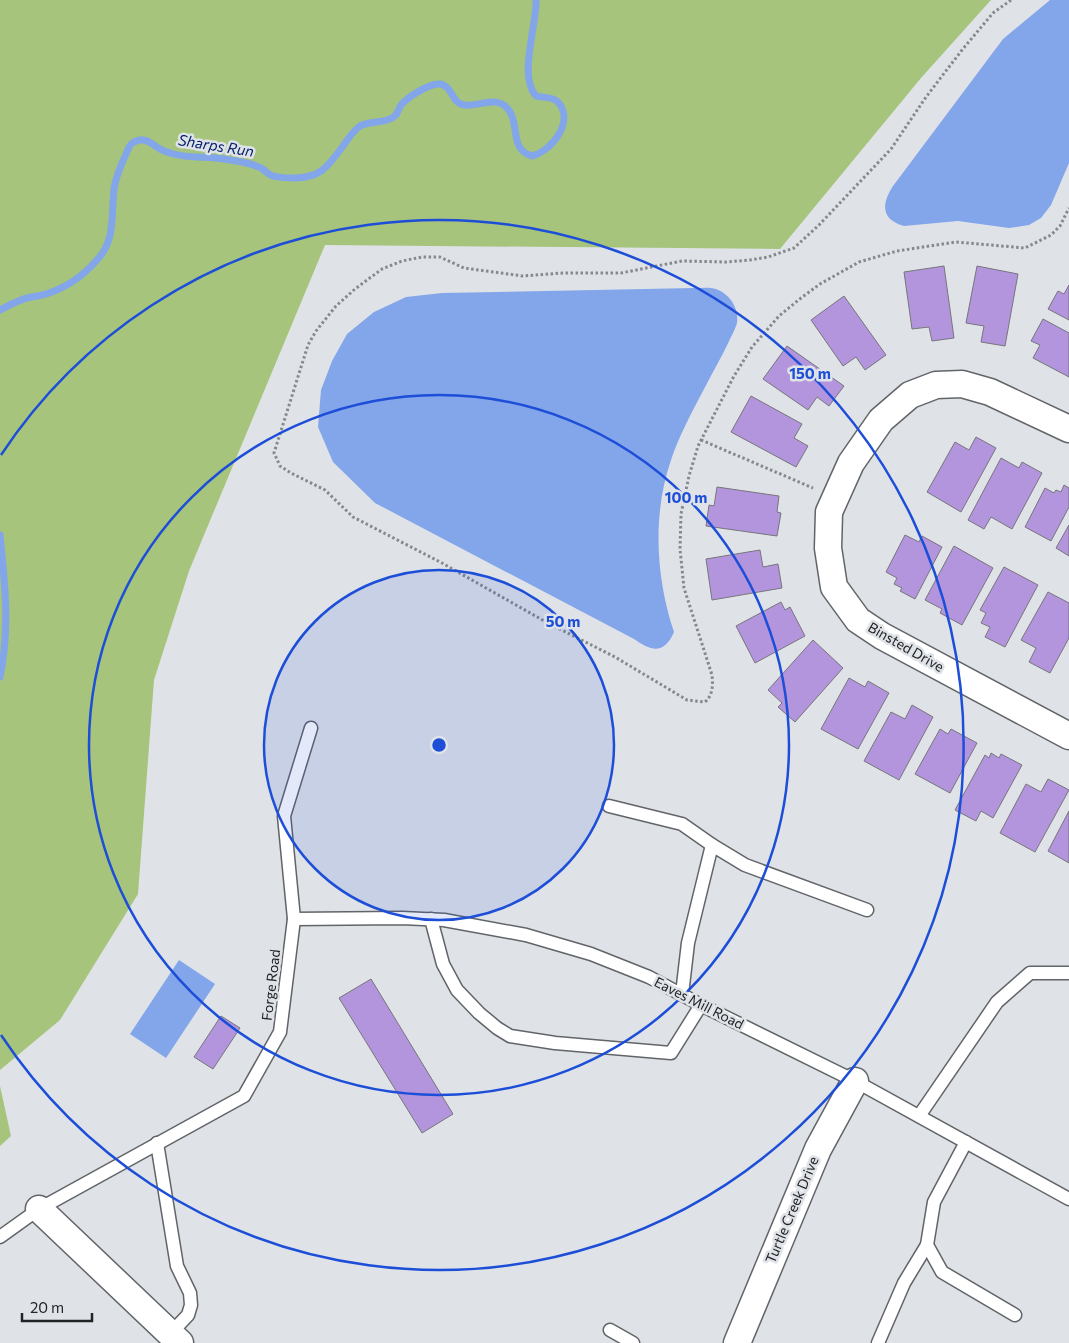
<svg xmlns="http://www.w3.org/2000/svg" width="1069" height="1343" viewBox="0 0 1069 1343" font-family="Commissioner,sans-serif">
  <style>
    .green { fill: #a6c47c }
    .water { fill: #83a5ea }
    .lines { fill: none; stroke-linecap: round; stroke-linejoin: round }
    .stream { stroke: #83a5ea; stroke-width: 7 }
    .building { fill: #b395de; stroke: #77757a }
    .lane-casing { stroke: #616468; stroke-width: 15 }
    .street-casing { stroke: #616468; stroke-width: 29 }
    .path { stroke: #86898c; stroke-width: 3; stroke-dasharray: 2.5 2.5; stroke-linecap: butt }
    .lane { stroke: #fff; stroke-width: 12 }
    .street { stroke: #fff; stroke-width: 26 }
    .ring { fill: none; stroke: #1d4ed8; stroke-width: 2.5 }
    .labels { text-anchor: middle; stroke-width: 5; stroke-linejoin: round; paint-order: stroke }
    .street-label { font-size: 14px; fill: #222325; stroke: #dfe3e8 }
    .water-label { font-size: 15px; font-style: italic; fill: #021e6b; stroke: #dfe3e8 }
    .centre { fill: #1d4ed8; stroke: #dfe3e8; stroke-width: 2.5 }
    .ring-label { font-size: 15px; text-anchor: middle; font-weight: bold; fill: #1d4ed8; stroke: #dfe3e8; stroke-width: 5; stroke-linejoin: round; paint-order: stroke }
  </style>
  <rect width="100%" height="100%" fill="#dfe3e8"/>
  <g class="green">
    <polygon points="0,0 991,0 921,78 780,249 325,245 189,571 154,680 138,894 60,1020 0,1070"/>
    <polygon points="0,1086 11,1136 0,1146"/>
  </g>
  <g class="water">
    <path d="M1050 0H1069V163L1051 205 1041 218 1029 225 1009 228 958 221 904 226C880 219 882 203 893 186L1003 39Z"/>
    <path d="M694 288C701 288 710 287 716 289 730 294 739 308 737 323 736 327 733 333 731 337 723 355 712 373 703 391 691 414 679 436 671 460 652 515 656 578 674 632 664 655 651 651 634 639L375 503 333 462 318 427 321 390 332 361 347 334 374 312 406 297 442 293Z"/>
    <polygon points="179,960 215,984 166,1058 130,1034"/>
  </g>
  <g class="lines">
    <g class="stream">
      <path d="M0 310C10 305 20 299 31 297 36 296 41 296 46 294 65 288 83 276 96 261 116 241 111 216 114 190 115 178 121 165 126 154 128 150 129 144 134 142 146 135 154 147 164 151 184 159 204 156 224 159 235 161 250 162 261 168 265 170 268 175 273 176 280 178 289 178 296 178 322 177 328 166 343 146 348 139 353 131 360 126 372 120 387 124 396 115 398 112 399 108 401 105 408 97 429 83 440 84 453 86 451 103 464 105 479 107 499 93 510 112 519 126 510 150 532 156 552 151 575 121 558 102 552 96 543 98 536 96 518 77 537 25 536 0"/>
      <path d="M0 535C5 583 10 630 0 677"/>
    </g>
  </g>
  <g class="building">
    <polygon points="944,266 954,338 932,341 929,327 912,329 904,272"/>
    <polygon points="977,266 1018,274 1005,346 981,342 984,326 966,323"/>
    <polygon points="1069,285 1069,320 1048,309 1058,291 1064,294"/>
    <polygon points="844,296 886,355 865,370 856,357 843,366 811,320"/>
    <polygon points="1043,319 1069,333 1069,377 1033,358 1040,345 1031,341"/>
    <polygon points="787,346 844,386 829,406 817,397 808,410 763,379"/>
    <polygon points="751,396 802,424 794,438 808,446 796,467 731,432"/>
    <polygon points="976,437 996,448 961,512 927,492 955,442 969,450"/>
    <polygon points="1001,458 1019,468 1022,462 1042,473 1012,529 991,517 984,529 968,520"/>
    <polygon points="1064,485 1069,488 1069,507 1051,541 1025,527 1045,488 1054,493 1056,490 1061,492"/>
    <polygon points="717,487 779,496 777,512 781,513 777,536 706,526 709,505 714,506"/>
    <polygon points="1069,525 1069,556 1056,548"/>
    <polygon points="905,535 919,542 922,536 942,547 915,599 900,591 902,588 894,584 897,578 886,572"/>
    <polygon points="954,546 993,568 962,625 940,613 942,609 925,600"/>
    <polygon points="760,550 763,567 778,564 782,588 712,600 706,559"/>
    <polygon points="1004,567 1038,585 1005,647 985,637 990,627 981,623 986,613 980,610"/>
    <polygon points="1048,592 1069,603 1069,638 1050,673 1029,662 1036,648 1021,640"/>
    <polygon points="781,602 785,610 790,607 805,636 755,663 736,626"/>
    <polygon points="813,640 843,668 795,722 778,707 782,703 768,690"/>
    <polygon points="849,678 865,687 868,681 889,693 858,749 821,729"/>
    <polygon points="912,705 933,717 899,780 864,761 891,712 905,719"/>
    <polygon points="940,729 948,734 951,729 977,743 950,793 915,774"/>
    <polygon points="991,753 999,758 1001,754 1022,765 993,818 981,811 976,821 955,810 985,755 989,758"/>
    <polygon points="1048,779 1069,790 1035,852 1000,833 1026,784 1041,792"/>
    <polygon points="1069,811 1069,863 1048,851"/>
    <polygon points="371,979 453,1114 422,1133 339,998"/>
    <polygon points="221,1016 240,1028 213,1069 194,1057"/>
  </g>
  <g class="lines">
    <defs>
      <g id="lane">
        <polyline points="609,806 682,824 712,845"/>
        <polyline points="294,919 402,918 444,920 526,935 591,954 649,977 701,1005 855,1081 1069,1199"/>
        <polyline points="431,919 443,964 457,990 479,1013 497,1028 510,1036 555,1043 671,1053 701,1005"/>
        <polyline points="682,994 688,943 712,845 745,865 867,910"/>
        <polyline points="919,1116 997,1002 1030,973 1069,973"/>
        <polyline points="966,1142 934,1202 927,1245 942,1272 1015,1315"/>
        <polyline points="157,1143 177,1266 190,1293 191,1305 188,1315 170,1334"/>
        <polyline points="0,1237 39,1209 244,1096 280,1032 294,919 284,816 311,728"/>
        <polyline points="610,1330 633,1343"/>
        <polyline points="878,1343 904,1283 927,1245"/>
      </g>
      <g id="street">
        <polyline points="1069,429 990,392 962,384 936,385 910,395 881,420 851,463 829,512 828,548 834,587 858,620 882,636 1069,736"/>
        <polyline points="39,1209 180,1343"/>
        <polyline points="737,1343 818,1149 855,1081"/>
      </g>
    </defs>
    <use href="#lane" class="lane-casing"/>
    <use href="#street" class="street-casing"/>
    <g class="path">
      <path d="M1011 0 993 13 962 50 926 97 891 149 819 225 794 248 768 257 750 260 726 262 682 261 621 273H563L523 276 464 268 440 257H422L402 261 382 269 355 289 336 306 316 331 308 345 274 453 280 466 291 473 325 490 353 517 442 563 546 622 615 657 687 700 705 702C713 695 713 685 712 675L684 588 680 549 681 514 689 476 698 446 734 376 752 347 779 316 801 298 820 284 859 262 897 251 956 242 1025 248 1051 235 1060 226 1069 208"/>
      <polyline points="701,440 813,488"/>
    </g>
    <use href="#lane" class="lane"/>
    <use href="#street" class="street"/>
  </g>
  <circle cx="439" cy="745" r="175" fill="#1d4ed8" fill-opacity=".12"/>
  <g class="ring">
    <circle cx="439" cy="745" r="175"/>
    <circle cx="439" cy="745" r="350"/>
    <path d="M1 455A525 525 0 1 1 1 1035"/>
  </g>
  <g class="labels">
    <g class="street-label">
      <text transform="translate(906 647) rotate(30)" y="5">Binsted Drive</text>
      <text transform="translate(271 985) rotate(-83)" y="5">Forge Road</text>
      <text transform="translate(699 1003) rotate(27)" y="5">Eaves Mill Road</text>
      <text transform="translate(792 1210) rotate(-67)" y="5">Turtle Creek Drive</text>
    </g>
    <g class="water-label">
      <text transform="translate(216 146) rotate(9)" y="5">Sharps Run</text>
    </g>
  </g>
  <circle cx="439" cy="745" r="8" class="centre"/>
  <g class="ring-label">
    <text x="810" y="379">150 m</text>
    <text x="686" y="503">100 m</text>
    <text x="563" y="627">50 m</text>
  </g>
  <path d="M22 1313v8h70v-8" fill="none" stroke="#222325" stroke-width="2.5"/>
  <text x="30" y="1313" font-size="15" fill="#222325" stroke="#dfe3e8" stroke-width="4" paint-order="stroke">20 m</text>
</svg>
